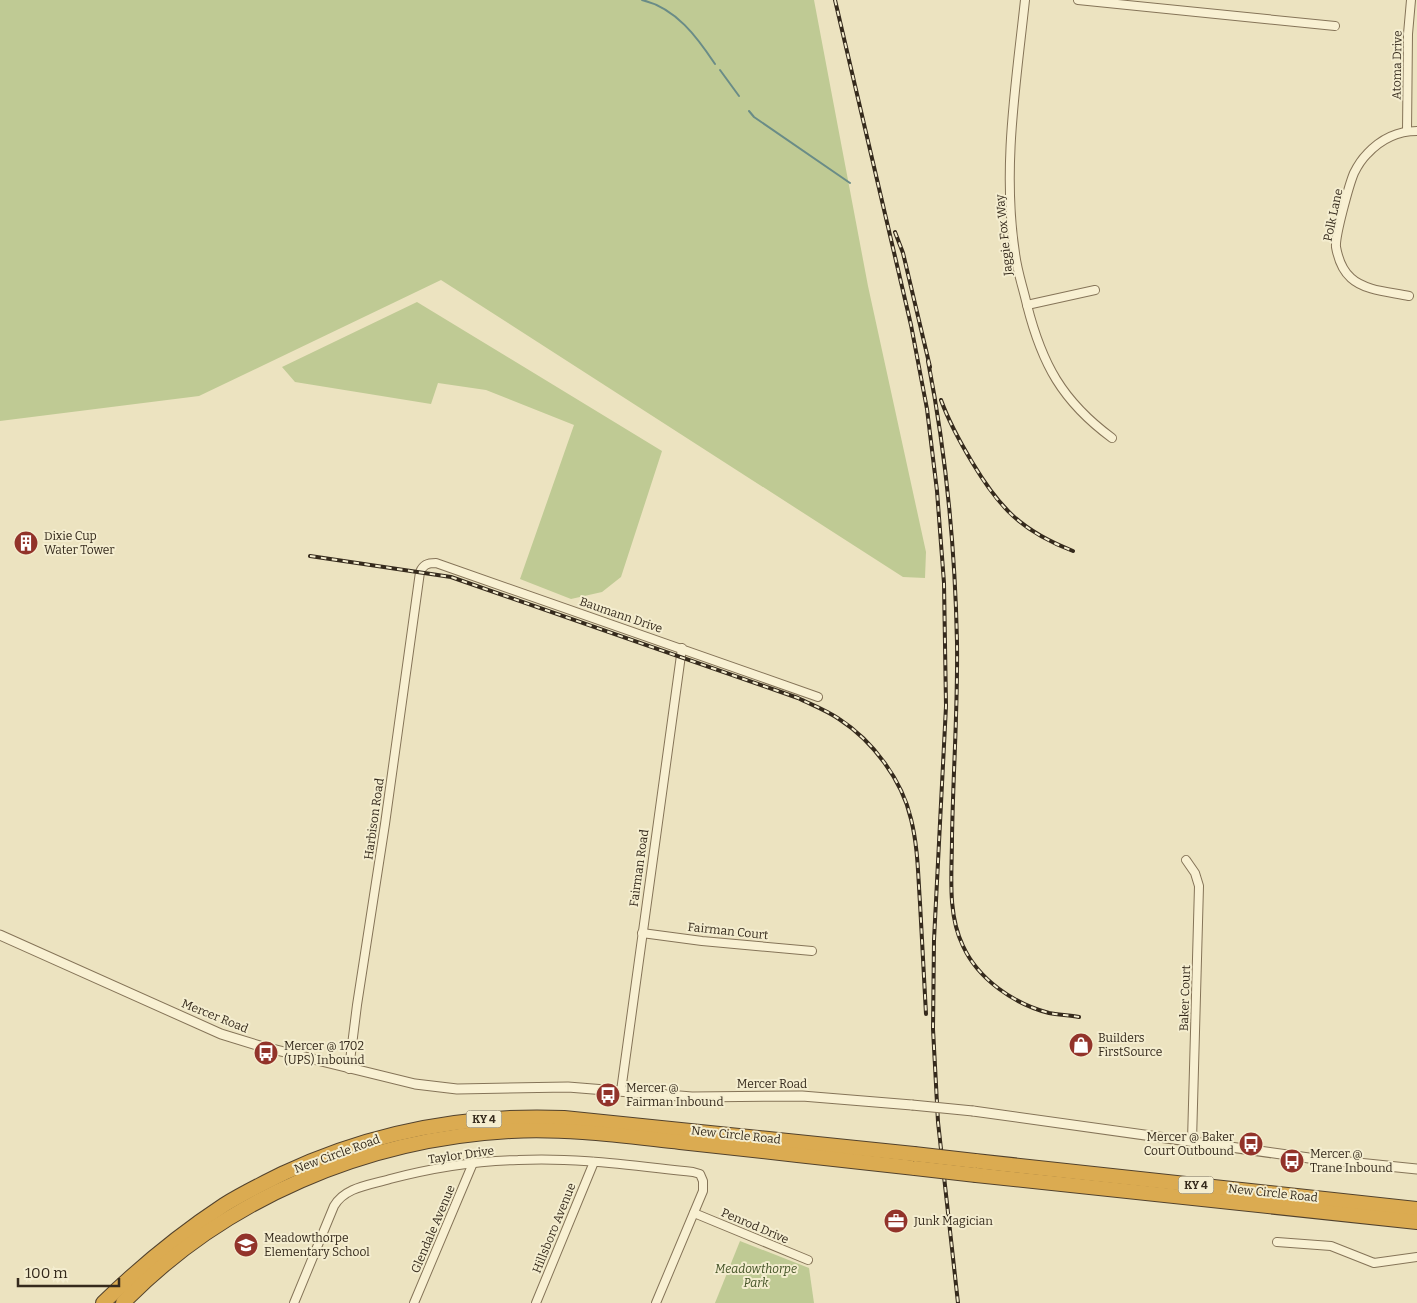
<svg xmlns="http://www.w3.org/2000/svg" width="1417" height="1303" viewBox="0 0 1417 1303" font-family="Bitter,serif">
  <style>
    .green { fill: #bfca94 }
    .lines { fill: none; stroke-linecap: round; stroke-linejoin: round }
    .stream { stroke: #6a8c87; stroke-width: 2 }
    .minor-casing { stroke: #857458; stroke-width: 10 }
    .tertiary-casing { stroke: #857458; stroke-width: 11 }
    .motorway-casing { stroke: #52422d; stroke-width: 16 }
    .minor { stroke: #f8f0d2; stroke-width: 8 }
    .tertiary { stroke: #f8f0d2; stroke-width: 9 }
    .motorway { stroke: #dbab51; stroke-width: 14 }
    .rail-casing { stroke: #352a1c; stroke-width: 4 }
    .rail { stroke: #f4edcf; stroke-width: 2; stroke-dasharray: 5.5; stroke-linecap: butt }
    .tertiary-bridge-casing { stroke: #857458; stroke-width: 11; stroke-linecap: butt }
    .motorway-bridge-casing { stroke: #52422d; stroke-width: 16; stroke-linecap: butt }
    .tertiary-bridge { stroke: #f8f0d2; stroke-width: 9 }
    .motorway-bridge { stroke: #dbab51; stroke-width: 14 }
    .labels { text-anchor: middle; stroke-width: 4; stroke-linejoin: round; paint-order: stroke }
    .shield { fill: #f4edcf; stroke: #6e6452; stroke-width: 1 }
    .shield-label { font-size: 11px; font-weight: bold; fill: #352a1c }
    .street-label { font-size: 12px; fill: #352a1c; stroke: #f4edcf }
    .poi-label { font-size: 12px; fill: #352a1c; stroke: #f4edcf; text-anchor: start }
    .park-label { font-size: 12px; font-style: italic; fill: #415124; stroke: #f4edcf }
  </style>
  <rect width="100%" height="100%" fill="#ece3c0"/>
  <g class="green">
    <polygon points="0,0 814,0 868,286 926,552 925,578 903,577 441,280 199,396 0,421"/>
    <polygon points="417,302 662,451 621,577 602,592 571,599 520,579 574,425 486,390 438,383 431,404 295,382 282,367"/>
    <polygon points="740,1241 809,1268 814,1303 715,1303"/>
  </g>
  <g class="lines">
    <g class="stream">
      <path d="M642 0C676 8 697 37 715 64"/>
      <polyline points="720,70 739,96"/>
      <polyline points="749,111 754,117 850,183"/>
    </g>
    <defs>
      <g id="minor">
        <path d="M1025 0C1016 84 1002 169 1015 253 1017 271 1023 287 1027 305 1042 364 1062 401 1112 438"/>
        <polyline points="1078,0 1335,26"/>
        <polyline points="1407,131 1408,34 1411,0"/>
        <path d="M1409 296C1391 292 1365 291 1351 278 1342 270 1338 258 1336 247 1335 236 1349 185 1354 173 1357 167 1362 159 1367 154 1380 140 1397 131 1417 131"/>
        <polyline points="1027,305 1095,290"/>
        <polyline points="1186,860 1195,873 1199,886 1192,1141"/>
        <polyline points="642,933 702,941 812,951"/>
        <path d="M349 1069 357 1005 385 824 420 572C423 565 427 563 436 563L818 697"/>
        <polyline points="621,1091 682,648"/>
        <polyline points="694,1213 808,1260"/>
        <polyline points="1277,1242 1331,1246 1374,1263 1417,1257"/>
        <path d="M294 1303 334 1206C345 1187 370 1185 390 1179 432 1168 475 1161 518 1160 576 1157 635 1166 693 1172L700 1174 703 1181V1191L656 1303"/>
        <polyline points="414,1303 473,1163"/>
        <polyline points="536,1303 594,1162"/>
      </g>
      <g id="tertiary">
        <polyline points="0,935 221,1034 260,1046 415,1084 457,1089 568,1087 692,1097 802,1096 912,1105"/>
        <polyline points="973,1111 1309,1158 1417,1169"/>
      </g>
      <g id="motorway">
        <polyline points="975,1161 1417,1209"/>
        <polyline points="976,1175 1417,1222"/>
        <path d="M103 1303C140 1267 180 1234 224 1205 243 1193 264 1183 284 1173 372 1132 467 1114 564 1118L914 1154"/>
        <path d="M123 1303C225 1198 366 1139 511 1131 568 1128 624 1136 680 1142 758 1151 837 1159 915 1168"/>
      </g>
    </defs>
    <use href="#minor" class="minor-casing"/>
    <use href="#tertiary" class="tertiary-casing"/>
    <use href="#motorway" class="motorway-casing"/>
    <use href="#minor" class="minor"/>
    <use href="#tertiary" class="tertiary"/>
    <use href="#motorway" class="motorway"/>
    <defs>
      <g id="rail">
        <polyline points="835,0 911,325 927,409 937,491 944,583 946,706 934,940 933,1029 938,1122 958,1303"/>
        <polyline points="895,232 903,253 930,367"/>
        <path d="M928 361C946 453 955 548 957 642 958 707 953 773 952 838 952 873 947 913 963 946 978 979 1014 1004 1049 1013 1059 1015 1069 1015 1079 1017"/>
        <path d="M941 400C949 422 960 442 972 462 1000 509 1022 531 1073 551"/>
        <path d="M310 556 451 577 798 698C812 705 826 710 839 719 873 741 902 780 911 819 918 847 918 875 920 903 922 940 924 977 926 1014"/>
      </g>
    </defs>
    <use href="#rail" class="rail-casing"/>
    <use href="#rail" class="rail"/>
    <defs>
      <polyline id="tertiary-bridge" points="912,1105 973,1111"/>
      <g id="motorway-bridge">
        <polyline points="914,1154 975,1161"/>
        <polyline points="915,1168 976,1175"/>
      </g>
    </defs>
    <use href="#tertiary-bridge" class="tertiary-bridge-casing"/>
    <use href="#motorway-bridge" class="motorway-bridge-casing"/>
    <use href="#tertiary-bridge" class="tertiary-bridge"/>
    <use href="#motorway-bridge" class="motorway-bridge"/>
  </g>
  <defs>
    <symbol id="building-disc" viewBox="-11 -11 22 22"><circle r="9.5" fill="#92332a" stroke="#f4edcf"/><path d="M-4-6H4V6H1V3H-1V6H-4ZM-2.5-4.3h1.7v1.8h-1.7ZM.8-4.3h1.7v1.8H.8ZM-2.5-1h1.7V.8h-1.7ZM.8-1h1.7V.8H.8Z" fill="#fff"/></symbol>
    <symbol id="shop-disc" viewBox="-11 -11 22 22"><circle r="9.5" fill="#92332a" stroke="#f4edcf"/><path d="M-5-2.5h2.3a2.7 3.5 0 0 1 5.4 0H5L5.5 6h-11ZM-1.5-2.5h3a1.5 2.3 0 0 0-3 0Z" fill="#fff"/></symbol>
    <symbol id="bus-disc" viewBox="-11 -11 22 22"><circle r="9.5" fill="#92332a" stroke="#f4edcf"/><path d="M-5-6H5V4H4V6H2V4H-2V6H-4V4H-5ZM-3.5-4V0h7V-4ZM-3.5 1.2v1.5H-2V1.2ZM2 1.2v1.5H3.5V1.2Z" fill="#fff"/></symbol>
    <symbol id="office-disc" viewBox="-11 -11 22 22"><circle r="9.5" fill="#92332a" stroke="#f4edcf"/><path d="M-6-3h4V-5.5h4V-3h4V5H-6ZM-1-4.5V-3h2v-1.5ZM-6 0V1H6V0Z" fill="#fff"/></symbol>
    <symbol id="school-disc" viewBox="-11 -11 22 22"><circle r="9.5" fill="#92332a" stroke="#f4edcf"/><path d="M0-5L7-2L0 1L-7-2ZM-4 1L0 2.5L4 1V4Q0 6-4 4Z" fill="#fff"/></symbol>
  </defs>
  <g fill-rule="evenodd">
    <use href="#building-disc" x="12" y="529" width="28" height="28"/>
    <use href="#shop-disc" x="1067" y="1031" width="28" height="28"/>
    <use href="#bus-disc" x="252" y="1039" width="28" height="28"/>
    <use href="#bus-disc" x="594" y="1081" width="28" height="28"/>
    <use href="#bus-disc" x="1237" y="1130" width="28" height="28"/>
    <use href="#bus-disc" x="1278" y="1147" width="28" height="28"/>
    <use href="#office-disc" x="882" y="1207" width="28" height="28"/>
    <use href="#school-disc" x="232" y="1231" width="28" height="28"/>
  </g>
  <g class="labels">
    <g class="shield">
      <rect x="466.5" y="1110.5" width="35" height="17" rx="4"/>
      <rect x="1178.5" y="1176.5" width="35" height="17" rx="4"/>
    </g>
    <g class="shield-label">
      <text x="484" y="1123">KY 4</text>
      <text x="1196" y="1189">KY 4</text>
    </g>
    <g class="street-label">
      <text transform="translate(1397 65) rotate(-89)" y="4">Atoma Drive</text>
      <text transform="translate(1333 215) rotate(-78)" y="4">Polk Lane</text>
      <text transform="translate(1004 235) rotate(-96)" y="4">Jaggie Fox Way</text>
      <text transform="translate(621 615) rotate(19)" y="4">Baumann Drive</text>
      <text transform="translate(374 819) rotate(-82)" y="4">Harbison Road</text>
      <text transform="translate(639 868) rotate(-82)" y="4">Fairman Road</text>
      <text transform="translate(728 931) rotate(6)" y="4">Fairman Court</text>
      <text transform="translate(1185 998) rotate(-88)" y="4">Baker Court</text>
      <text transform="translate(215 1016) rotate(22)" y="4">Mercer Road</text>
      <text x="772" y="1088">Mercer Road</text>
      <text transform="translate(736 1135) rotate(6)" y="4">New Circle Road</text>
      <text transform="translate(337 1154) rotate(-20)" y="4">New Circle Road</text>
      <text transform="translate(461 1155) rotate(-8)" y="4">Taylor Drive</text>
      <text transform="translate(1273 1193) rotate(6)" y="4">New Circle Road</text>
      <text transform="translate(755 1226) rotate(23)" y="4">Penrod Drive</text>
      <text transform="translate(554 1228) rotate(-68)" y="4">Hillsboro Avenue</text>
      <text transform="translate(433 1229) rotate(-67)" y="4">Glendale Avenue</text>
    </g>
    <g class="poi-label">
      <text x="44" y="540">Dixie Cup<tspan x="44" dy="14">Water Tower</tspan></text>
      <text x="1098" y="1042">Builders<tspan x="1098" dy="14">FirstSource</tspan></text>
      <text x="284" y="1050">Mercer @ 1702<tspan x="284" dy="14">(UPS) Inbound</tspan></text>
      <text x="626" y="1092">Mercer @<tspan x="626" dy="14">Fairman Inbound</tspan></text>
      <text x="1234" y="1141" text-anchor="end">Mercer @ Baker<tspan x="1234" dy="14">Court Outbound</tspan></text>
      <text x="1310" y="1158">Mercer @<tspan x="1310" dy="14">Trane Inbound</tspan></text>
      <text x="914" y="1225">Junk Magician</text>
      <text x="264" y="1242">Meadowthorpe<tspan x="264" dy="14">Elementary School</tspan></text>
    </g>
    <g class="park-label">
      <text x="756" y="1273">Meadowthorpe<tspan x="756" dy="14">Park</tspan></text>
    </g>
  </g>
  <path d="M18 1278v8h101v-8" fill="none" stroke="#352a1c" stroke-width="2.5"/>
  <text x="25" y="1278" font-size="15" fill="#352a1c" stroke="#f4edcf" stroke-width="4" paint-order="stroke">100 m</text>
</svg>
